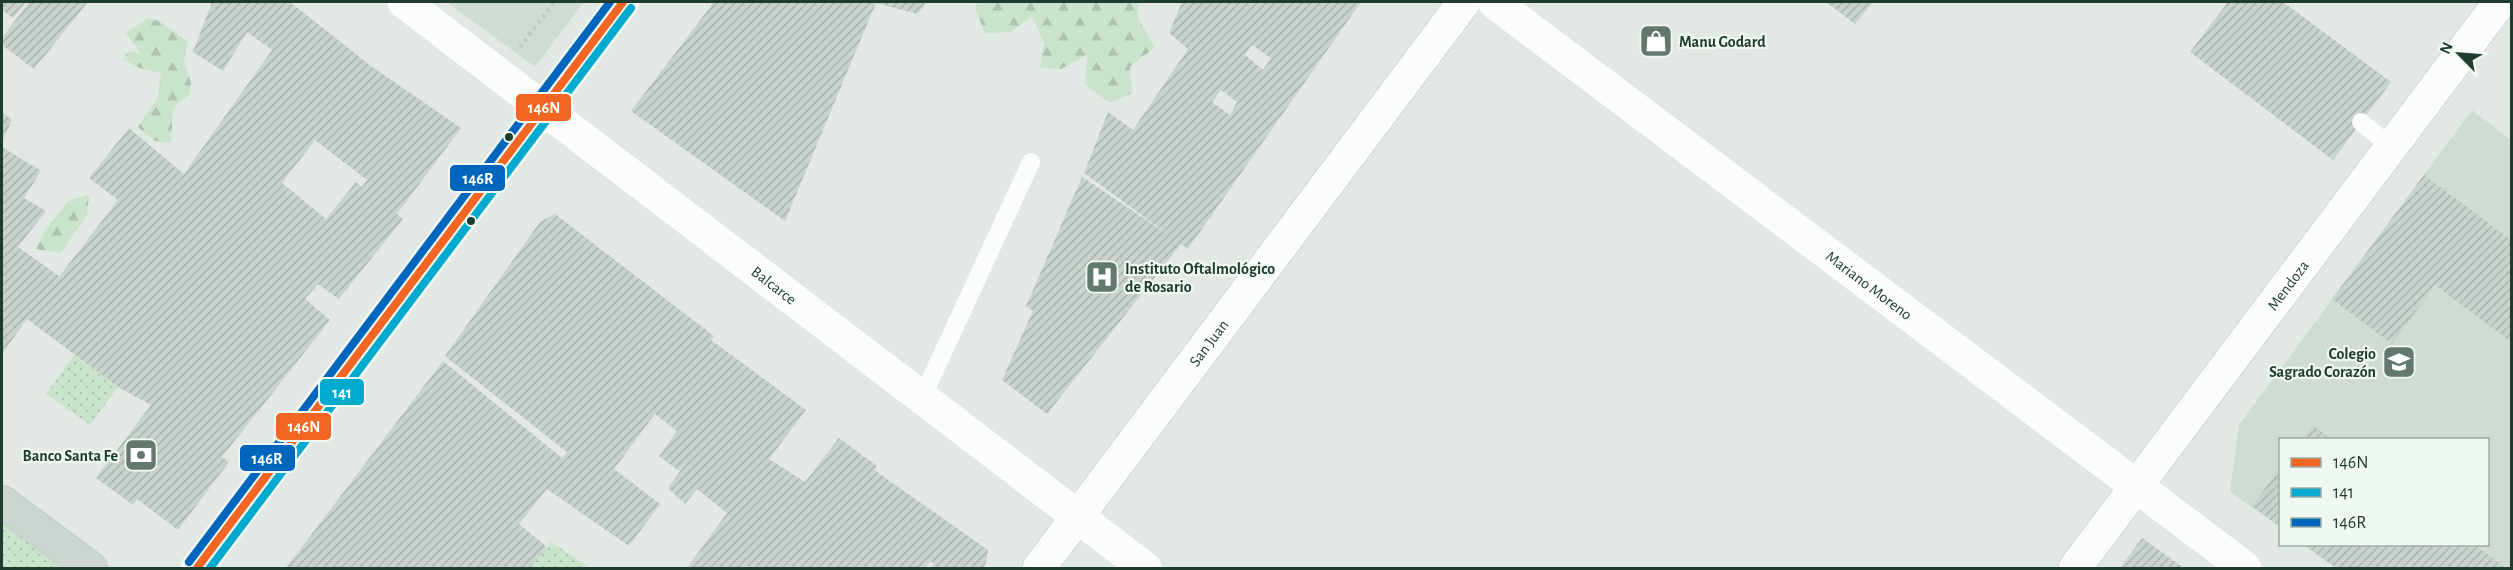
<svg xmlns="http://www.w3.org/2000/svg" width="2513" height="570" viewBox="0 0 2513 570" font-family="'Alegreya Sans',sans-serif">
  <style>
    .built { fill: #cfdbd3 }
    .grass { fill: url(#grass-dots) }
    .forest { fill: url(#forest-firs) }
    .building { fill: url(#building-hatch); fill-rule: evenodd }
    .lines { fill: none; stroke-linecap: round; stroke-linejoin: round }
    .secondary-casing { stroke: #bbc6bf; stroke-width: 34 }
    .primary-casing { stroke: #bbc5c0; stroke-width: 34 }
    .path { stroke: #bfc9c3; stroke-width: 4; stroke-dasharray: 3 4.5; stroke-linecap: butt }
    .lane { stroke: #fbfcfb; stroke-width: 18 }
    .street { stroke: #fbfcfb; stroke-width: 33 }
    .secondary { stroke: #fbfcfb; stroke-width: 33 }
    .primary { stroke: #ccd5d0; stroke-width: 33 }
    .bus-1-casing { stroke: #f0f8f2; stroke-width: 12 }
    .bus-2-casing { stroke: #f0f8f2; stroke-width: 12 }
    .bus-3-casing { stroke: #f0f8f2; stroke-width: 12 }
    .bus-1 { stroke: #f26522; stroke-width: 8 }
    .bus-2 { stroke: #00a9ce; stroke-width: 8 }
    .bus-3 { stroke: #0065bd; stroke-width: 8 }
    .bus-dot { fill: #1f3d2e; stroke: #f0f8f2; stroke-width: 2 }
    .labels { text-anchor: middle; stroke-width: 4.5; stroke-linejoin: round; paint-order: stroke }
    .poi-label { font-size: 16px; font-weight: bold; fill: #1f3d2e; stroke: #f0f8f2; text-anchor: start }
    .street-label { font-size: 16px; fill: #1f3d2e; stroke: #f0f8f2 }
    .line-badge { stroke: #f0f8f2; stroke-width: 2 }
    .badge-label { font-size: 16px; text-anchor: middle; font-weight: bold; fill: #fff }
  </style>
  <defs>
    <pattern id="grass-dots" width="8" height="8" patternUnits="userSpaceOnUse" patternTransform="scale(1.5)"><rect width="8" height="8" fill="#cae4cc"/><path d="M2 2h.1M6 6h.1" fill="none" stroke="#adc4b0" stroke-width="1.8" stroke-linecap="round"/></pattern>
    <pattern id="forest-firs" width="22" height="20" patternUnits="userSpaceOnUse" patternTransform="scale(1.5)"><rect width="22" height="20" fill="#cae4cc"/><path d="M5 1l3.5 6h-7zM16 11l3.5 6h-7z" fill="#adc4b0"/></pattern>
    <pattern id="building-hatch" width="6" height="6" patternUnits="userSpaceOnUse" patternTransform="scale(1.5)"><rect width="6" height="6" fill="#cad2cd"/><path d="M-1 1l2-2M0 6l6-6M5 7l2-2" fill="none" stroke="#adb5b0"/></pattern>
  </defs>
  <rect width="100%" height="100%" fill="#e2e9e4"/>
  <g class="built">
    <polygon points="447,2 584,2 535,67"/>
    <polygon points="2472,110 2511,140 2511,568 2336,568 2303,545 2488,544 2488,440 2280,440 2280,527 2230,492 2239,425"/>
  </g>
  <g class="grass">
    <polygon points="74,355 118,387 90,425 46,394"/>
    <polygon points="2,502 91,568 2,568"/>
    <polygon points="551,542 591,568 530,568"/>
  </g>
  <g class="forest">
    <polygon points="978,2 1138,2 1138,18 1155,47 1130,67 1132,93 1110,103 1085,84 1087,55 1061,69 1040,68 1044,43 1032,16 1011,32 985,33 975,8"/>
    <polygon points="148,18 159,21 188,42 184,60 191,83 190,94 173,108 171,143 155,141 138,127 158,97 161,73 139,68 123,59 129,51 141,54 126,33"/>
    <polygon points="89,195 87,215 61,253 36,249 45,230 69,200"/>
  </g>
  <g class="building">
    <polygon points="2,2 26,2 13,18 2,10"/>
    <polygon points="29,2 88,2 34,69 2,45 2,38"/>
    <path d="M212 2H290L371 66 461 128 397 214 403 219 339 299 318 284 305 299 330 320 222 457 229 462 178 530 137 499 133 505 96 478 151 405 118 387 27 319 2 354V147L41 171 24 198 46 211 18 247 59 276 52 286 118 200 89 178 129 128 184 174 272 50 247 32 223 71 193 52ZM315 140 367 180 362 187 356 182 326 219 282 183Z"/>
    <polygon points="714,2 927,2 918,14 876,3 785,221 631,111"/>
    <path d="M1182 2H1361L1188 249 1181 244 1047 414 1002 380 1033 311 1026 306 1082 177 1169 235 1084 173 1108 112 1133 130 1188 49 1169 33ZM1252 45 1271 58 1263 70 1245 55ZM1221 90 1237 102 1230 115 1212 102Z"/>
    <polygon points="1826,2 1873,2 1855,24"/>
    <polygon points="2228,2 2283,2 2391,82 2333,160 2190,52"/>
    <polygon points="2,112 12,120 2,142"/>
    <polygon points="2424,175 2511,240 2511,342 2435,285 2392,344 2332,299"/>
    <polygon points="555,214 714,336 711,340 806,410 769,459 805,482 839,438 877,466 874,470 988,550 985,568 931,568 934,564 931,561 925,568 750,568 746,566 744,568 687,568 727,513 697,489 685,504 668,488 688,460 679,471 659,456 677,431 655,414 614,469 660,504 629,546 547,489 519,524 547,547 530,568 286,568 443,361 562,458 567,452 445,356 540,222"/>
    <polygon points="2313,425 2332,440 2302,440"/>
    <polygon points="2280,468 2280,527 2252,506"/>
    <polygon points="2142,538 2184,568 2120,568"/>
    <polygon points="2303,544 2473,544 2506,568 2336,568"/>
  </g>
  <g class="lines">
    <defs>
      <g id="secondary">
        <path id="s3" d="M1039 568 1464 2"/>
        <path id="s4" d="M2075 568 2500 2"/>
      </g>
      <polyline id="primary" points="2,502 91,568"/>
    </defs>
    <use href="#secondary" class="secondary-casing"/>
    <use href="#primary" class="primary-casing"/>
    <polyline class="path" points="520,47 554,2"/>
    <g class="lane">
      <polyline points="2361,122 2391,147"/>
      <polyline points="922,398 1031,162"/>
    </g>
    <g class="street">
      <path id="s1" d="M404 2 1145 568"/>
      <path id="s2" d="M1494 2 2245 568"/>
      <polyline points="197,568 623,2"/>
    </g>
    <use href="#secondary" class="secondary"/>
    <use href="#primary" class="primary"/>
    <defs>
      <polyline id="bus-1" points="197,568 623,2"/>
      <polyline id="bus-2" points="210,568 631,8"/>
      <polyline id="bus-3" points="189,562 610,2"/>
    </defs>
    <use href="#bus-1" class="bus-1-casing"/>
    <use href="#bus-2" class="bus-2-casing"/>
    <use href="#bus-3" class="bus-3-casing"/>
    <use href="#bus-1" class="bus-1"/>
    <use href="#bus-2" class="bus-2"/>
    <use href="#bus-3" class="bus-3"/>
  </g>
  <defs>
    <symbol id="shop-square" viewBox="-11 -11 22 22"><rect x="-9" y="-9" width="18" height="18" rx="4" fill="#63796e" stroke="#f0f8f2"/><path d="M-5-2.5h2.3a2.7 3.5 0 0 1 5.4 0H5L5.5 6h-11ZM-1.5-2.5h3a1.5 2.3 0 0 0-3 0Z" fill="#fff"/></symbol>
    <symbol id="hospital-square" viewBox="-11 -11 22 22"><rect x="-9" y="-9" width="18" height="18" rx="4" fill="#63796e" stroke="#f0f8f2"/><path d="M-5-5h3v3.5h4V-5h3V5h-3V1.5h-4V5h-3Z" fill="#fff"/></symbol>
    <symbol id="school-square" viewBox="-11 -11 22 22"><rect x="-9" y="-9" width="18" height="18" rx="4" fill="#63796e" stroke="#f0f8f2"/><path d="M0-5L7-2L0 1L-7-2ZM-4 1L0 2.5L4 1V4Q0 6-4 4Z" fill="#fff"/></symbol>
    <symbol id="bank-square" viewBox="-11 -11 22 22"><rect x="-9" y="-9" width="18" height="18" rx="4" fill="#63796e" stroke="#f0f8f2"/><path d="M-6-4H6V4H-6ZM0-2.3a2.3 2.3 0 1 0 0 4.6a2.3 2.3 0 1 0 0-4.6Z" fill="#fff"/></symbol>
  </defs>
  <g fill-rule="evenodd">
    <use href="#shop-square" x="1637" y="22" width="38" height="38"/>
    <use href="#hospital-square" x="1083" y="258" width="38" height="38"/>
    <use href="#school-square" x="2380" y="343" width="38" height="38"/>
    <use href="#bank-square" x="122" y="436" width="38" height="38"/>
  </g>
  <g class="bus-dot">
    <circle cx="509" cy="137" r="5"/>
    <circle cx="471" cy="221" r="5"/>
  </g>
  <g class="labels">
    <g class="poi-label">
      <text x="1679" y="47">Manu Godard</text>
      <text x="1125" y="274">Instituto Oftalmológico<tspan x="1125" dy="18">de Rosario</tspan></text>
      <text x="2376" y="359" text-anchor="end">Colegio<tspan x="2376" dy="18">Sagrado Corazón</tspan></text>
      <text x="118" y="461" text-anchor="end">Banco Santa Fe</text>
    </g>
    <g class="street-label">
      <text dy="6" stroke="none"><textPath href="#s1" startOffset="466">Balcarce</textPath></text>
      <text dy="6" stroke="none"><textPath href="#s2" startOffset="470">Mariano Moreno</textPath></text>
      <text dy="6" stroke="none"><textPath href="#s4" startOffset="354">Mendoza</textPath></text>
      <text dy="6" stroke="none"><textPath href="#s3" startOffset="282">San Juan</textPath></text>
    </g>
  </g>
  <g class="line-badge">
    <rect x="515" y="93" width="57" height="29" rx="6" fill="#f26522"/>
    <rect x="449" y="164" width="57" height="28" rx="6" fill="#0065bd"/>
    <rect x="319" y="378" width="46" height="28" rx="6" fill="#00a9ce"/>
    <rect x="275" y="412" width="57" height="29" rx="6" fill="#f26522"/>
    <rect x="239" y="444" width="57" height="28" rx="6" fill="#0065bd"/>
  </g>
  <g class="badge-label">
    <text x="544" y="113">146N</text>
    <text x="478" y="184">146R</text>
    <text x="342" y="398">141</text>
    <text x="304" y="432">146N</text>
    <text x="267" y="464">146R</text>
  </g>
  <rect width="2513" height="570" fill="none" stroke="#1f3d2e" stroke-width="6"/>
  <rect x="2279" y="438" width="210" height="108" fill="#f0f8f2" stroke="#9cada4" stroke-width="1.5"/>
  <rect x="2291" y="458" width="30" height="9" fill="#f26522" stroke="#9cada4" stroke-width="1.5"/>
  <text x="2333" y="468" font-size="18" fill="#1f3d2e">146N</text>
  <rect x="2291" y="488" width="30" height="9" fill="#00a9ce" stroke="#9cada4" stroke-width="1.5"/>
  <text x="2333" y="498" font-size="18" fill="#1f3d2e">141</text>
  <rect x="2291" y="518" width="30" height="9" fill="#0065bd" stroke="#9cada4" stroke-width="1.5"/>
  <text x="2333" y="528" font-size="18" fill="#1f3d2e">146R</text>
  <g transform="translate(2459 54) rotate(295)" stroke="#f0f8f2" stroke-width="4.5" paint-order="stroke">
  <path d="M0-4.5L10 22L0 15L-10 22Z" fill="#1f3d2e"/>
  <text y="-9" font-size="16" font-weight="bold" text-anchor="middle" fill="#1f3d2e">N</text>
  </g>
</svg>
